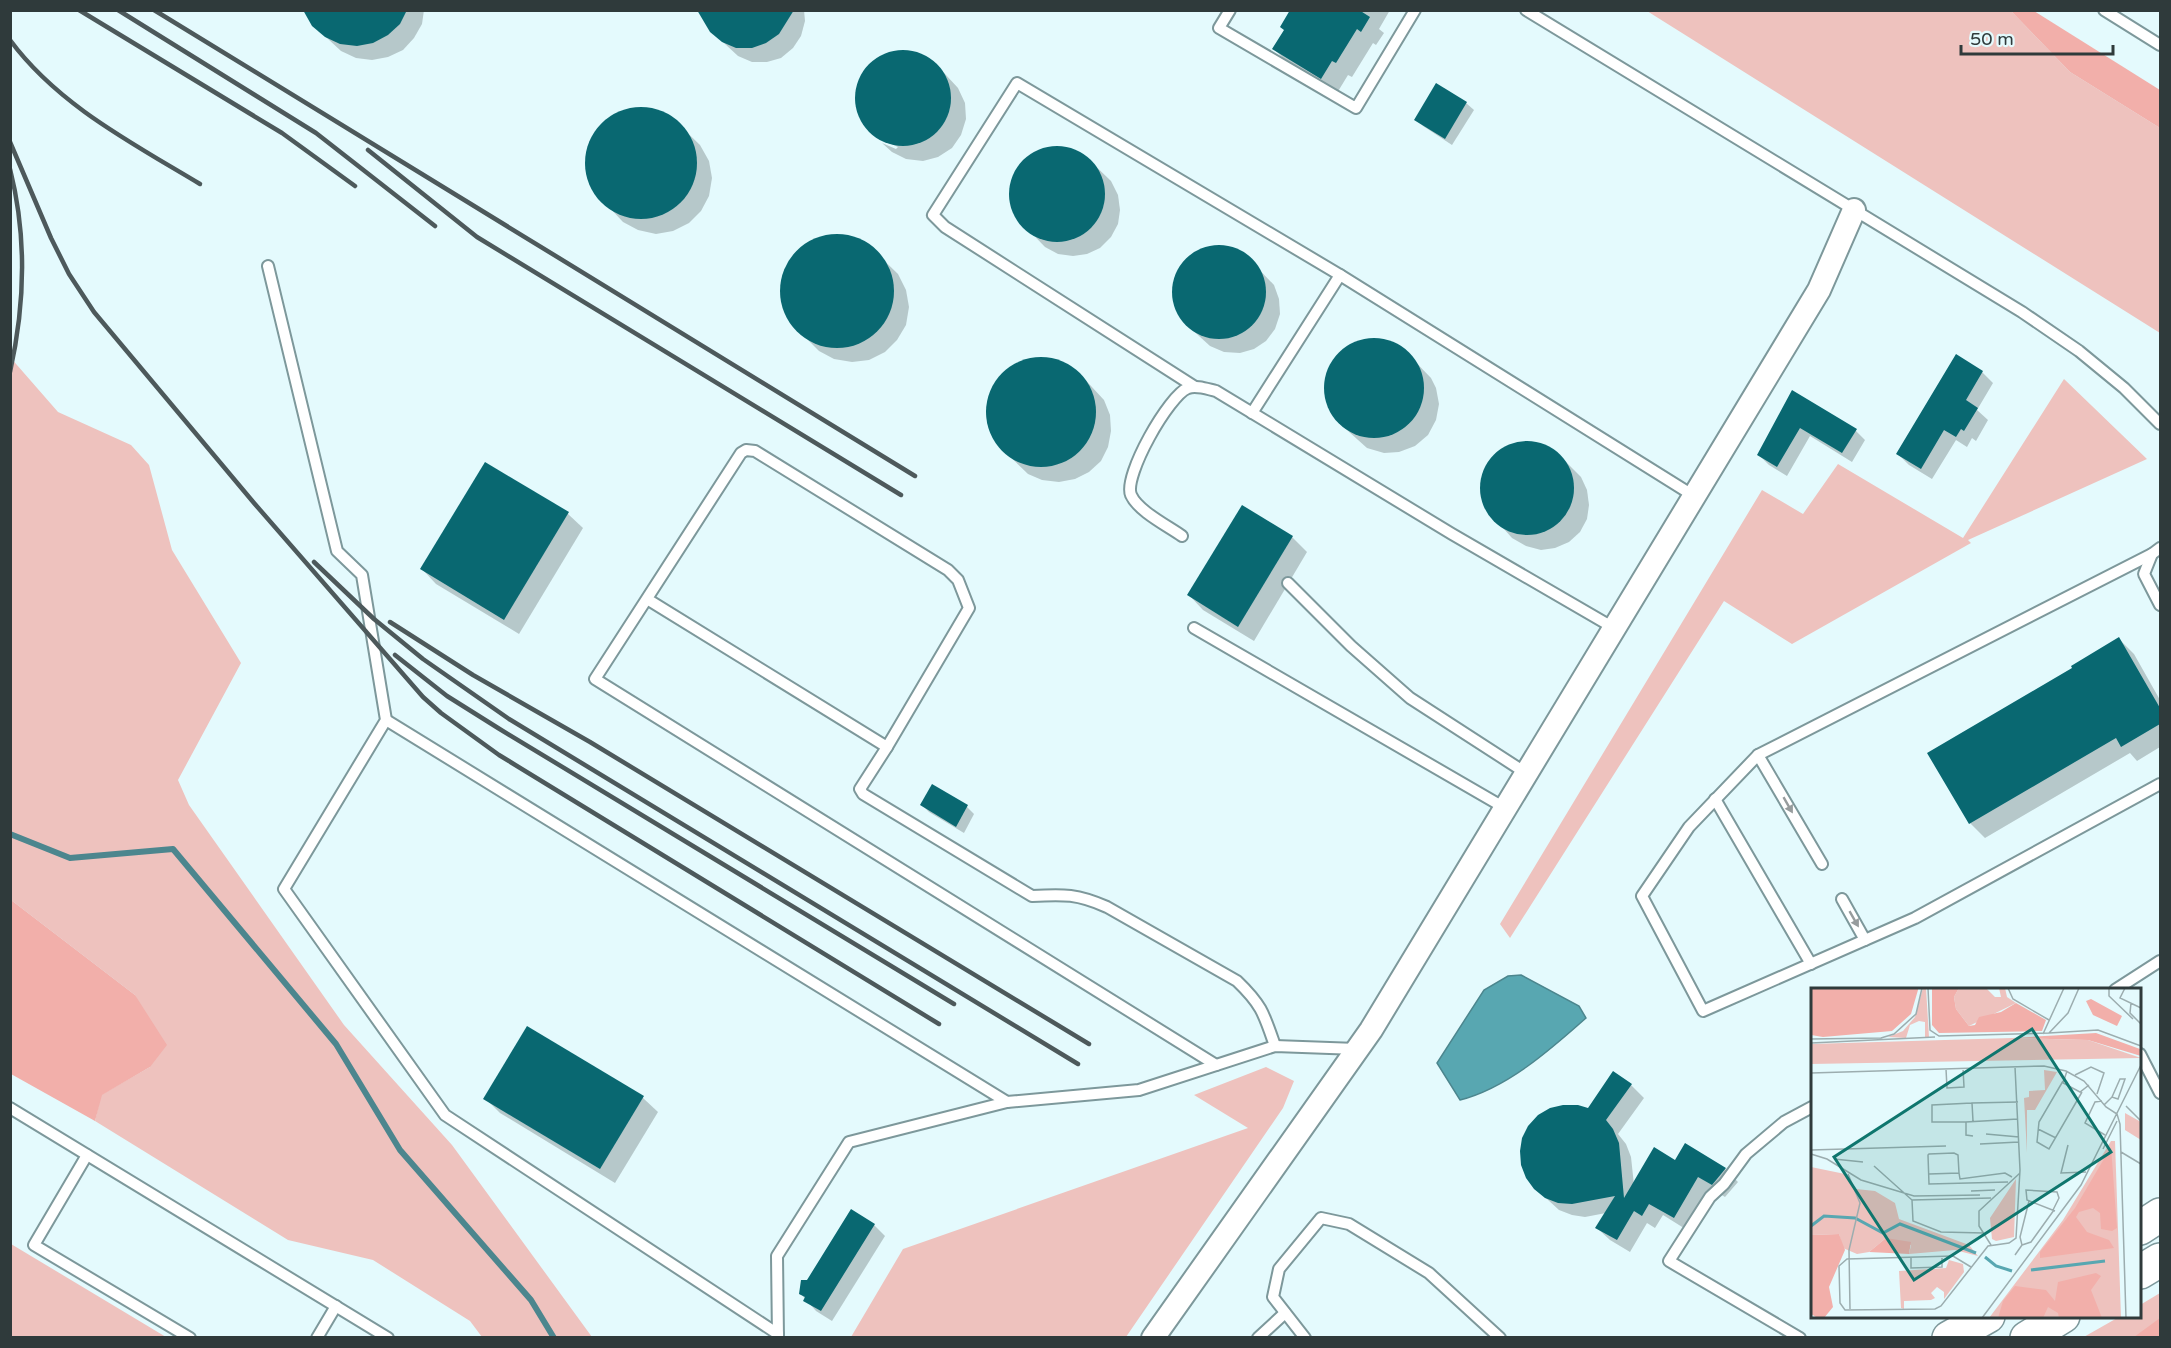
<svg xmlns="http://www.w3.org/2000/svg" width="2171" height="1348" viewBox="0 0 2171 1348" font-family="'Varela Round',sans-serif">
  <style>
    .green { fill: #eec2be }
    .forest { fill: #f2afaa }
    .water { fill: #58a7b1; stroke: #4c868e; stroke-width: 1.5 }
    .shadow { fill: #0003 }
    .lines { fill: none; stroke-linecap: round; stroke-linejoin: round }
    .stream { stroke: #4c868e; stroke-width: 6 }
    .building { fill: #096871 }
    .service-casing { stroke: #7d989b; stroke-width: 14 }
    .minor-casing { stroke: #7d989b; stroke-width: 26 }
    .primary-casing { stroke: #7d989b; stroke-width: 36 }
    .service { stroke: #fff; stroke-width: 10 }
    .minor { stroke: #fff; stroke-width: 22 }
    .primary { stroke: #fff; stroke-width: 33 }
    .rail { stroke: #4d595b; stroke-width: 4.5 }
    .oneway { fill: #979c9d }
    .inset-river { fill: none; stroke: #58a7b1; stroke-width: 3 }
    .inset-road { fill: none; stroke: #9cadaf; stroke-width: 1.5 }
    .view { fill: #0f766e; fill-opacity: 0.15; stroke: #0f766e; stroke-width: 3 }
    .inset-edge { fill: none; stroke: #2f3a3b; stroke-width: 3 }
  </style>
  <rect width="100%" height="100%" fill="#e4fafd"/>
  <g class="green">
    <polygon points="1647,11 2011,11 2070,72 2160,128 2160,333"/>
    <polygon points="10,357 58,412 131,445 149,465 172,550 241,663 178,780 189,805 344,1025 452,1145 592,1337 482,1337 470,1321 373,1260 288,1240 95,1121 101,1095 150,1067 135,995 11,900"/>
    <polygon points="2064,379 2147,459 1968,540 1971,543 1792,644 1724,601 1510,938 1500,924 1762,490 1803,514 1838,464 1963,538"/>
    <polygon points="1266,1067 1294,1081 1283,1108 1126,1337 851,1337 903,1249 1248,1128 1194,1095"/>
    <polygon points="11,1244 166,1337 11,1337"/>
    <polygon points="2160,1293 2160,1337 2082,1338 2119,1317 2140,1316 2140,1305"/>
  </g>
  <g class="forest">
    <polygon points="2011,11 2034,11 2160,90 2160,128 2070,72"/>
    <polygon points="11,900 135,995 167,1045 150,1067 102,1095 95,1121 11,1074"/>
    <polygon points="2160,1318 2160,1337 2134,1337"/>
  </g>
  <path class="water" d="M1521 975 1579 1006 1586 1018C1550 1050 1507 1088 1460 1100L1437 1063 1484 990 1508 976Z"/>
  <g class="shadow">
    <polygon points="305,10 424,10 422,24 414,38 403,50 388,57 372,60 356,58 341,51 313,25"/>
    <polygon points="702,10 804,10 805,21 801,36 793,48 781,58 767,62 752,62 738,56 711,31"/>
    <polygon points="1292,10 1390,10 1379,29 1384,33 1376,45 1373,43 1352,77 1348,75 1337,93 1289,64 1274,49 1285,31"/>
    <polygon points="905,51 920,54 933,61 958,88 965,103 966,119 961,135 952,148 938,157 923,161 906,159 892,152 882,143 896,149 898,147 876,137 865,125 858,112 856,97 859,82 866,69 876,59 890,53"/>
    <polygon points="1466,103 1474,110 1452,145 1423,126 1415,119"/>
    <polygon points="635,109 654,110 671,117 700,145 709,161 712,178 709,196 701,211 689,223 673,231 656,234 638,230 623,222 595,192 588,175 587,157 592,139 602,124 618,113"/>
    <polygon points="1053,147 1069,148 1084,155 1111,181 1118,195 1120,210 1118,224 1111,237 1100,248 1087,254 1073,256 1058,254 1045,247 1019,220 1012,206 1010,190 1014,174 1023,160 1037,151"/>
    <polygon points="831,235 851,236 868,245 898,274 906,290 909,307 906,325 897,340 885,352 869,360 852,362 834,359 819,351 791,323 783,305 781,286 786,267 797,251 813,240"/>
    <polygon points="1221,247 1235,250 1248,258 1274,285 1279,299 1280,314 1275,329 1266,341 1254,349 1240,353 1224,352 1210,346 1199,336 1183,321 1176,308 1173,293 1175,278 1182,265 1193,255 1206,249"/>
    <polygon points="1371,339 1388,341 1403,349 1431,378 1436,388 1439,404 1436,420 1428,435 1415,446 1399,452 1384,453 1367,448 1338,422 1331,413 1325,397 1325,380 1331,364 1342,351 1354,343"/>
    <polygon points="1033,359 1049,359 1064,363 1078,372 1104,400 1110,415 1111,431 1108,447 1101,461 1089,472 1075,479 1059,482 1042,480 1028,474 1000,447 991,433 987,417 989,401 994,386 1004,373 1018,364"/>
    <polygon points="1982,372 1993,383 1977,410 1988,420 1976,441 1972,438 1967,447 1956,440 1932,479 1909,465 1898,454"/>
    <polygon points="1793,392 1856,431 1865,440 1852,462 1810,436 1787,476 1769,465 1759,455"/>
    <polygon points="1527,442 1542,444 1555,451 1581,477 1587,490 1589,505 1587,519 1580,532 1569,542 1555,548 1541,550 1526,546 1512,538 1487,510 1482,495 1482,479 1488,464 1498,453 1512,445"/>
    <polygon points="485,464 568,514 583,528 519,634 436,584 422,569"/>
    <polygon points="1242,507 1292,537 1307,552 1254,641 1203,610 1189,595"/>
    <polygon points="2119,639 2134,654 2160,700 2160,747 2137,761 2130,753 1985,838 1970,823 1929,754 2074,669"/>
    <polygon points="933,786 967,807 974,814 964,833 929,812 922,805"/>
    <polygon points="528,1028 643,1098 658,1112 615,1183 500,1113 485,1098"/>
    <polygon points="1631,1085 1644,1098 1618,1134 1626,1144 1631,1157 1634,1185 1675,1162 1685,1145 1725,1169 1738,1182 1725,1197 1712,1189 1687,1230 1663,1215 1655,1228 1647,1223 1630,1252 1610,1240 1597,1228 1606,1213 1585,1217 1572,1215 1559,1210 1535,1188 1588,1110"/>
    <polygon points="874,1225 885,1236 832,1321 816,1311 801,1294 807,1281"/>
  </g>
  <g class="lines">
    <polyline class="stream" points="10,834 70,858 173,849 336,1044 400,1150 531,1300 554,1338"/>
  </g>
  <g class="building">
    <polygon points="303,10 407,10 400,24 388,35 373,43 357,46 340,44 325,37 312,26"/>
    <polygon points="697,10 794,10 779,34 766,43 752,48 736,48 722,42 710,32"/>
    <polygon points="1290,10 1359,10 1370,17 1361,32 1357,29 1336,63 1332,61 1321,79 1272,49 1284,30 1280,27"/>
    <circle cx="903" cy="98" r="48"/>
    <polygon points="1436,83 1467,102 1445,139 1414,120"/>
    <circle cx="641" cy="163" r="56"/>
    <circle cx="1057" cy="194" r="48"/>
    <circle cx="837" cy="291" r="57"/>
    <circle cx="1219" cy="292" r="47"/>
    <circle cx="1374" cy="388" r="50"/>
    <polygon points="1956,354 1983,371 1966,400 1978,408 1964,431 1961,429 1956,437 1944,430 1921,469 1896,454"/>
    <circle cx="1041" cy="412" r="55"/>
    <polygon points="1792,390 1857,429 1842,453 1800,428 1777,467 1757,455"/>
    <circle cx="1527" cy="488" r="47"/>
    <polygon points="485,462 569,512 504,620 420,569"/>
    <polygon points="1242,505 1293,536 1238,627 1187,595"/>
    <polygon points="2119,637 2160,708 2160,724 2121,747 2116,738 1969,824 1927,753 2072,668 2071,666"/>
    <polygon points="932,784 968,805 956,827 920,805"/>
    <polygon points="527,1026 644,1096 600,1169 483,1099"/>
    <polygon points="1613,1071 1632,1084 1606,1120 1613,1129 1619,1143 1624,1198 1654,1147 1675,1160 1685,1143 1726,1168 1712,1185 1698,1177 1674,1218 1649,1204 1642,1216 1634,1211 1617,1240 1595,1228 1615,1196 1572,1204 1558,1203 1545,1198 1534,1189 1526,1178 1521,1165 1520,1151 1522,1138 1528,1126 1538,1115 1550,1108 1563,1105 1578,1105 1588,1108"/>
    <polygon points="851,1209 875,1224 821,1311 803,1301 805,1297 799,1294 801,1280 807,1280"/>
  </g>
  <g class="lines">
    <defs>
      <g id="service">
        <polyline points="1230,10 1219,28 1356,108 1415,10"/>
        <polyline points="1526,10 2022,312 2079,351 2124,388 2160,424"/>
        <polyline points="2104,10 2160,45"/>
        <polyline points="268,266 337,551 362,575 386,720 284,889 445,1115 778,1334"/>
        <polyline points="1195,387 945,227 933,215 1017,83 1340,275"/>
        <polyline points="1252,413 1340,275 1694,496"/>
        <path d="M1182 536C1168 526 1138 511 1131 495 1123 476 1169 395 1188 388 1197 385 1207 389 1216 391L1452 534 1614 628"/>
        <polyline points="2160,548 2152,554 2144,574 2160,605"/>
        <polyline points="2152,554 1758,755 1689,827 1642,896 1703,1011 1915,918 2160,784"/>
        <polyline points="1288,583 1351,646 1410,698 1526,773"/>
        <polyline points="647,599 887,747 969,608 958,580 948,570 755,451 746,450 741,453 595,679 1216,1065"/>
        <polyline points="1194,628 1505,808"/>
        <polyline points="386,720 1007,1102"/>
        <path d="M887 747 860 789 863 794 1032 896C1064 894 1078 894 1107 907L1237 981C1262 1005 1264 1014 1275 1046"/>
        <polyline points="1758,755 1822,864"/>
        <polyline points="1715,799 1811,964"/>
        <polyline points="1842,899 1865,940"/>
        <polyline points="2115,990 2160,961"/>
        <polyline points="2140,1054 2160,1093"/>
        <polyline points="10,1108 388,1338"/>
        <polyline points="87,1155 34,1245 190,1338"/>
        <polyline points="317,1338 336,1306"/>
        <polyline points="778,1338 777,1256 849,1142 1007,1102 1139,1090 1275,1046 1357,1049"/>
        <polyline points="1258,1338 1285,1313"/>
        <polyline points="1305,1338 1273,1297 1279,1269 1321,1218 1349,1224 1429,1273 1500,1338"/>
        <polyline points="1800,1338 1669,1261 1710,1197 1724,1184 1746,1154 1784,1122 1812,1107"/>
      </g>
      <polyline id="minor" points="1153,1338 1371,1030 1819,290 1854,210"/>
      <g id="primary">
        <polyline points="2140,1228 2160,1215"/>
        <polyline points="2140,1272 2160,1260"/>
        <polyline points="1949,1338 1988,1316"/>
        <polyline points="2027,1338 2063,1316"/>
      </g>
    </defs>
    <use href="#service" class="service-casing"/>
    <use href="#minor" class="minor-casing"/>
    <use href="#primary" class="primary-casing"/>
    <use href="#service" class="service"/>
    <use href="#minor" class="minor"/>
    <use href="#primary" class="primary"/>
    <g class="rail">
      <polyline points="79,10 282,133 355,186"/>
      <polyline points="118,10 316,133 435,226"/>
      <polyline points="154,10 915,476"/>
      <path d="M10 40C58 105 132 143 200 184"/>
      <polyline points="10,142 51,238 69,274 94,312 254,503 423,697 441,713 499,755 939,1024"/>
      <polyline points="368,150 477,237 901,495"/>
      <path d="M10 169C27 236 25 305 10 372"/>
      <polyline points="314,562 374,619 423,659 509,719 1078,1064"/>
      <polyline points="390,622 473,675 590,742 1089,1044"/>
      <polyline points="395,655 447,696 498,728 954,1004"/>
    </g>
  </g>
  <defs><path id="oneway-solid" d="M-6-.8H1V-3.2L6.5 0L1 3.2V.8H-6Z" transform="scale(1.5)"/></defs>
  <g class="oneway">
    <use href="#oneway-solid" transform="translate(1788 805) rotate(60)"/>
    <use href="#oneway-solid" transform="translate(1854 919) rotate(60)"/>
  </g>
  <g transform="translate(1811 988)">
    <rect width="330" height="330" fill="#e4fafd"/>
    <path d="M112 0H115L118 49H114V34L108 33 99 37 95 50 77 49 92 43 104 29ZM148 0H175L184 9H190L188 0H194L196 9 205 15 158 38 145 21 143 9ZM201 50 277 52 330 70 0 76V56ZM233 82 246 84 224 122H216V165L213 110 218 109V103L234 102ZM314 125 330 134V152L314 142ZM300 153H304L310 330H178L252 232ZM0 179 34 186 45 201 64 203 84 215 88 231 158 257 167 268 144 262 98 266 100 257 75 250 58 264 46 266 32 260 28 246 0 247ZM205 191 203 249 185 253 181 251 179 230ZM138 272 152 276 153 284 133 311V304L126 299 120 305 124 310 120 312 93 313V321L90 320 88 283 135 280Z" fill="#eec2be"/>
    <path d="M0 0H107V2L100 26 81 43 12 49 0 47ZM121 0H148L143 9 145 21 158 38 164 37 168 29 190 24 205 15 235 32 231 43 128 45 121 37ZM280 11 311 28 306 38 282 27 275 13ZM285 45 329 61 330 68 277 52 201 50ZM300 159 306 240 301 243 290 241 289 225 282 220 268 224 265 229 276 244 298 252 303 260 229 270V264L264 220ZM28 246 34 262 18 299 22 319 13 330 5 329 0 326V247ZM75 250 100 254 98 266 58 264ZM285 285 290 288 280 302 291 330H248L247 325 237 319 232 330H187L192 313 204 298 235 302 244 313 247 294Z" fill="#f2afaa"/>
    <path class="inset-river" d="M0 238 13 228 44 230 72 245 89 236 165 265M174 269 185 278 201 283M220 282 294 273"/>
    <path class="inset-road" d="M117 0 119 42 128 48 238 45 257 25 268 0M197 0 202 11 238 32M298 0V8L322 31M314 0 309 10 330 20M320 15 319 25 330 36M238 45 287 42 330 58M232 46 253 0M0 51 70 50 83 46 105 26 111 0M0 55 124 49M135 81 136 100 153 99 152 80M256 83 252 95 269 104 278 97M0 85 233 78 255 83 273 93 295 119 306 126 309 136 315 330M264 87 280 79 293 85 286 106M252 93 228 134 226 154 238 161 271 104M291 113 284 114 274 135 294 147M293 117 301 109 307 111 314 91H309L301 109M315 118 330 133M162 133 161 115 207 114M155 134H121V117L161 115M227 141 245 150M175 146 208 149M162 148 155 147V134L207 131M169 156 208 154M257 157 250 185 275 184M292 161 306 133M0 162 135 158M310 164 330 176M0 166 16 171 50 192 103 208 169 207M23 171 52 174M63 178 101 212 102 233 130 244 173 245M148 185 149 191 194 185 201 189M37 186 49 215 38 262 39 321M118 186 148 185 147 167 143 165 118 166 117 167 118 196 197 194M160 203 184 202M101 212 180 210M242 222 248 210 246 204 215 202 216 212 244 223M180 257 168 238V223L209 185M211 257 220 254 243 222M204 267 211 257 209 249 218 213M100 269V280L131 279V268M160 279 142 268 36 271 28 278 29 315 34 322 124 321 130 318 177 258 198 255 205 250 209 182 204 79M171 330 270 197 330 77"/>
    <path class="view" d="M221 41 300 164 103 292 23 169Z"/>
    <rect width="330" height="330" class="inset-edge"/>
  </g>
  <rect width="2171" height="1348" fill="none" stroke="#2f3a3b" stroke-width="24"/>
  <path d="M1961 45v9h152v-9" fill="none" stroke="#2f3a3b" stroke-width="3"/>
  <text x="1970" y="45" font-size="18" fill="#2f3a3b" stroke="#e4fafd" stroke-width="4.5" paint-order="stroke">50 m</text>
</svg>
